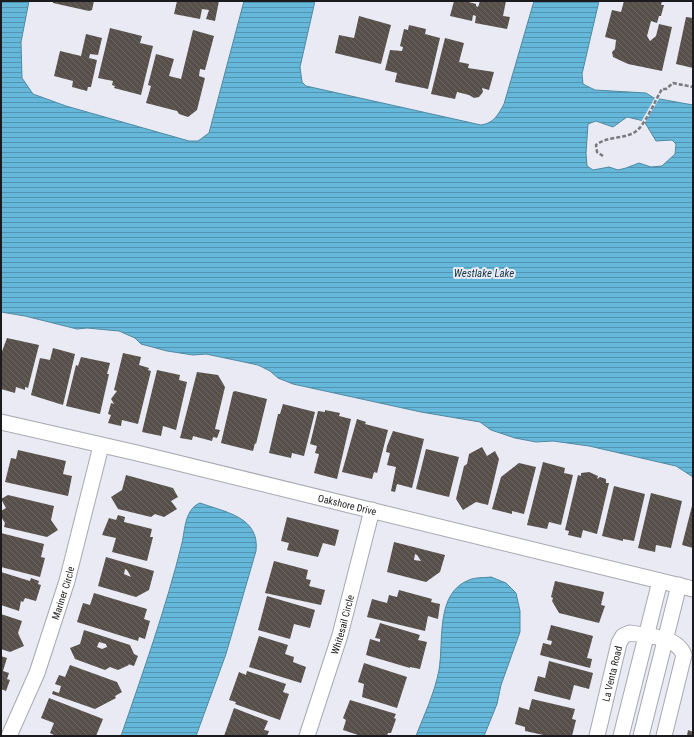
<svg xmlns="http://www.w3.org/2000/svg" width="694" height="737" viewBox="0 0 694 737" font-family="'Roboto Condensed',sans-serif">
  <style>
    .water { fill: url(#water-rules); stroke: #5089a2; fill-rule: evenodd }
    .pier { fill: #e9eaf4 }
    .building { fill: url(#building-back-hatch); fill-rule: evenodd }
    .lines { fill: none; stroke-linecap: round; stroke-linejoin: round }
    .minor-casing { stroke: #a7a8b1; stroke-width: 17 }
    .path { stroke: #797980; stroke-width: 2.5; stroke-dasharray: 4 2; stroke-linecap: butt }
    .minor { stroke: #fff; stroke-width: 15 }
    .labels { text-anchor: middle; stroke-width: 4; stroke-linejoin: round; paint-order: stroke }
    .street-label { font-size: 10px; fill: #1b1b1f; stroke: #e9eaf4 }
    .water-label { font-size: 11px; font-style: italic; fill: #0f3544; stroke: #e9eaf4 }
  </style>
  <defs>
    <pattern id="water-rules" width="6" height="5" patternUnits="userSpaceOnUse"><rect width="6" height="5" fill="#66b8da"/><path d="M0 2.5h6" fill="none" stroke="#5395b0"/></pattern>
    <pattern id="building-back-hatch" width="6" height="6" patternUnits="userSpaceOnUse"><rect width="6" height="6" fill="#574f4a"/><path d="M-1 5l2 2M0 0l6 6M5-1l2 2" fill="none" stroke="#6b6561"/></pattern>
  </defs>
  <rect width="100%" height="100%" fill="#e9eaf4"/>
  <g class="water">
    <path d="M1 1H29L21 42 22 78 33 94 66 106 189 141H198L209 133 244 1H315L300 67 302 82 306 86 481 125C494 123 498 115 504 104L534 1H599L582 74 583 84 595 90 646 93 654 98 693 105V477L676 466 589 446 553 441 536 442 515 438 491 430 480 422 421 412 293 384 278 378 270 371 258 365 206 354 193 355 167 351 141 344 135 338 119 331 87 328 77 329 25 316 1 312ZM627 117 644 121 656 141 672 140 676 144 675 154 662 166 651 167 639 163 626 168 618 170 609 167 593 170 587 166 586 153 588 124 596 121 613 127Z"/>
    <path d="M200 503C225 512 260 517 256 551L226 654 196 736H121C143 672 166 608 182 543 185 529 185 509 200 503Z"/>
    <path d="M491 577 506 583 516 593 520 611V632L501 685 497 704 484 736H416C424 715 435 692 439 670 444 641 435 593 469 580 476 577 484 578 491 577Z"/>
  </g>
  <polygon class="pier" points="656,96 660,97 644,124 641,122"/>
  <g class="building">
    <polygon points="53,1 94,1 92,10 89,11 53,3"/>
    <polygon points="177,1 219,1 215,21 206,19 209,10 202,9 200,19 174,14"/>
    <polygon points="454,1 465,1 476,4 476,6 478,7 480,1 506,1 503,16 510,17 507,29 475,23 476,16 473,15 472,21 450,16"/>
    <polygon points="624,1 662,1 661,5 664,5 661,16 659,16 657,23 651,21 647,36 650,41 656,36 659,24 672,27 662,71 628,64 613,57 612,52 615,49 616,40 605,37 612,10 621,12"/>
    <polygon points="359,16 391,25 381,64 335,53 339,35 354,38"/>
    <polygon points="686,17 693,18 693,68 676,64"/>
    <polygon points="409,25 426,29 425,34 440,38 428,89 395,82 397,73 385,70 390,50 402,51 403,47 400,46 404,29 408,30"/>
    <polygon points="110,28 142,36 140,43 153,46 141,95 114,88 115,86 112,85 113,81 98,78"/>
    <polygon points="193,30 214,36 205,70 200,69 199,76 205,78 197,110 188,117 179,114 177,111 146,103 151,86 148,85 156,54 174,59 169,76 181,79"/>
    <polygon points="86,34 102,38 98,55 90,54 89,58 97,60 91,87 88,87 87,91 72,87 73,81 54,76 60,51 81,56"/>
    <polygon points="445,38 464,43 459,62 469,64 468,68 494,72 489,90 482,88 483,92 479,97 474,98 469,95 457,92 455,99 431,94"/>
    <polygon points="7,338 39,345 28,388 25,387 25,390 16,387 15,393 1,389 1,354"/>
    <polygon points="53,348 75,354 63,405 31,395 40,358 50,360"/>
    <polygon points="123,353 141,357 139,365 149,368 148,370 151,371 138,424 122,420 121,426 108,423 111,415 108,414 111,403 114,404 111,399 117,391 114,390"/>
    <polygon points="81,357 110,363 107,374 109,374 100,414 66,406 76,365 78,366"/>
    <polygon points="157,370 180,375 179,380 187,382 176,430 163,426 161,436 142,432"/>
    <polygon points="197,372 218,375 225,387 215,429 220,430 217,438 213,437 212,441 193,436 192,440 180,438"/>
    <polygon points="235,391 267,399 256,444 255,443 253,451 221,443 233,392"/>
    <polygon points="283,404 315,412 304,456 292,453 291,458 269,453 278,414 280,414"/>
    <polygon points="325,410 340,413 339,416 351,419 337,479 314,473 319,454 315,453 317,446 310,444 318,411 325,412"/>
    <polygon points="357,419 366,422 365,424 388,430 377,473 374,472 372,479 342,472"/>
    <polygon points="393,431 424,439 412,488 397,484 395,492 391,491 396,467 387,465 390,453 386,452 387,446"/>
    <polygon points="482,447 487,456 495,451 499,459 488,505 476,502 463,510 456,499 464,466 467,464 469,454"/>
    <polygon points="426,449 459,457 449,497 416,489"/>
    <polygon points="18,450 66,461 63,474 72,476 68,496 5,482 11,458 16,459"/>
    <polygon points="543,462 565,468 564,473 573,475 561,525 549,522 547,529 527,525"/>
    <polygon points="519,463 536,467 524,514 512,511 512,514 492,509 501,477"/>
    <polygon points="589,472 598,476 597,479 600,477 606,479 606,483 609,483 597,534 583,530 581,538 568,535 569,531 565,530 578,475 581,476 581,473"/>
    <polygon points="126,475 173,488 178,497 171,501 177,509 164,517 155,514 151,517 118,509 111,497 122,490"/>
    <polygon points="614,486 645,494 634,541 623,539 623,541 602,536"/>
    <polygon points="651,493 682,501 671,548 656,545 655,552 638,548"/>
    <polygon points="8,495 54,506 51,520 58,530 47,537 4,527 5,523 1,517 1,511 6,508 1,499"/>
    <polygon points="692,506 693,506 693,548 682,545"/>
    <polygon points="118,515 125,517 124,522 152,529 150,537 153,537 147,561 112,552 116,538 102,535 109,518 116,520"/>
    <polygon points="287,517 339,530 335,546 323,543 318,557 287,550 289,543 281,541"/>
    <polygon points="1,533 44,544 41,557 45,558 40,577 1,567"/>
    <path d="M394 542 445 555 440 572 426 582 387 572ZM415 554 417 555 421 561 414 560Z"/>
    <path d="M106 557 154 571 149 590 136 597 98 586ZM125 569 127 570 131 577 124 574Z"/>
    <polygon points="274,561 308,570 306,579 311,580 309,586 325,590 321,605 265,593"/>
    <polygon points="1,572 30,581 31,578 39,581 38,584 41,585 36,601 25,598 23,602 21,601 19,611 1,605"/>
    <polygon points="555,581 604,592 601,605 605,606 599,623 559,613 552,601 553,598 551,597"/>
    <polygon points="399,590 432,599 431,602 440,604 438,619 428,616 425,631 367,617 372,599 387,603 389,595 397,597"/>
    <polygon points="94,593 147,609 144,619 150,621 145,639 139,637 138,641 77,622 83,603 90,605"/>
    <polygon points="267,596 315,610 310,628 294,624 290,639 258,630"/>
    <polygon points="1,614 22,621 18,633 24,646 10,652 1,649"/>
    <polygon points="380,623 420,635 418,640 427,642 420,669 410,667 410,668 366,655 370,639 380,642 380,639 375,638"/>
    <polygon points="551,625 593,636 587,658 592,659 590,668 540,655 543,643 551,645 552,641 547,640"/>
    <path d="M84 630 130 645 134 654 138 656 134 666 128 664 129 665 118 670 110 667 105 670 75 659 70 648 80 644ZM99 642 106 644 107 647 102 649 97 647Z"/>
    <polygon points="259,636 288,645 285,654 294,657 293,662 306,667 301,683 249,667"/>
    <polygon points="1,656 7,658 3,671 9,673 7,679 10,680 6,691 1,689"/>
    <polygon points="549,661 593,673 589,689 574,685 570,700 534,691 538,676 545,678"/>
    <polygon points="364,663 407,677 397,708 362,697 364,684 358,682"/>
    <polygon points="70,665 117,682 122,692 115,696 116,698 95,709 52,694 53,691 59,693 61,686 55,684 59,675 65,677"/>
    <polygon points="247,671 286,684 283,692 289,694 280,720 235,704 236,702 229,700 239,672 246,675"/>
    <polygon points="49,698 103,719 96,736 56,736 50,733 54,723 41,718"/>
    <polygon points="532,699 575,709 572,719 576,720 572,736 548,736 525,731 525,727 515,724 519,707 529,710"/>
    <polygon points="350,700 396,714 394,718 396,719 391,733 388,733 387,736 361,736 343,730 346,720 343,718"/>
    <polygon points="234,708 268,721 264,730 269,731 267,736 224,736"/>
    <polygon points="688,730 693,732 693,736 687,736"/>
  </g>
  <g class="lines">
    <defs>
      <g id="minor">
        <path id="s1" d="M1 422 137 453 693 589"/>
        <path id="s2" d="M9 736 37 673 67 581 101 446"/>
        <path id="s3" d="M307 736 340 635 372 510"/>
        <path id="s4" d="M597 736 619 643 623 636 630 633C647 636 677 636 684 655L664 736"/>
        <polyline points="621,736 660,581"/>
        <polyline points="641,736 679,585"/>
      </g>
    </defs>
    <use href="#minor" class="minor-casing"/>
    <path class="path" d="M603 156 597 152 596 145C607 136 624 139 635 132 644 127 656 99 662 89H666L673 83 693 87"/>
    <use href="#minor" class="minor"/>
  </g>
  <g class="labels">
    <g class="street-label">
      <text dy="4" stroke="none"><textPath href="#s1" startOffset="356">Oakshore Drive</textPath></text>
      <text dy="4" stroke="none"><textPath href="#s2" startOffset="153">Mariner Circle</textPath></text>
      <text dy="4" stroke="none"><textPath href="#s3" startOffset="117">Whitesail Circle</textPath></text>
      <text dy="4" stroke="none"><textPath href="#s4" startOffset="64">La Venta Road</textPath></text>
    </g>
    <g class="water-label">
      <text x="484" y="277">Westlake Lake</text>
    </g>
  </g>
  <rect width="694" height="737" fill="none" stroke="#1b1b1f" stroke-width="4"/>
</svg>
